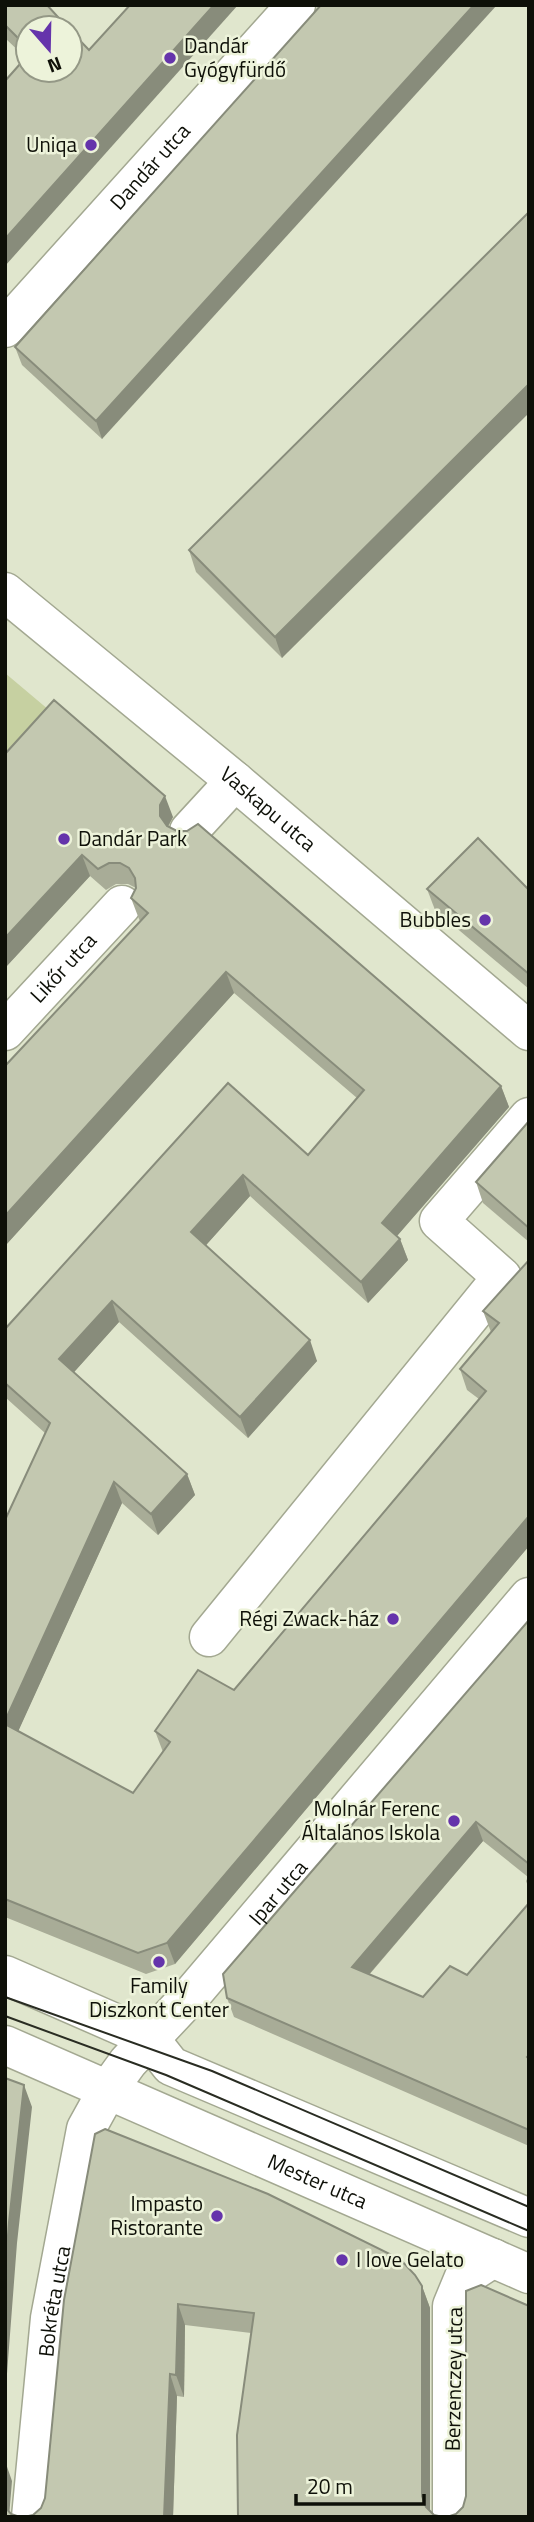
<svg xmlns="http://www.w3.org/2000/svg" width="534" height="2522" viewBox="0 0 534 2522" font-family="'Titillium Web',sans-serif">
  <style>
    .green { fill: #c6d0a1 }
    .lines { fill: none; stroke-linecap: round; stroke-linejoin: round }
    .minor-casing { stroke: #a3a891; stroke-width: 41 }
    .minor { stroke: #fff; stroke-width: 38 }
    .tram { stroke: #292c22; stroke-width: 2 }
    .wall { fill: #a8ac97 }
    .shaded-wall { fill: #888c7b }
    .building { fill: #c3c8b0; stroke: #888c7b; stroke-width: 2 }
    .poi-dot { fill: #6534ab; stroke: #edf3da; stroke-width: 2.5 }
    .labels { text-anchor: middle; stroke-width: 5; stroke-linejoin: round; paint-order: stroke }
    .poi-label { font-size: 21px; fill: #0e1008; stroke: #edf3da; text-anchor: end }
    .street-label { font-size: 21px; fill: #0e1008; stroke: #edf3da }
  </style>
  <rect width="100%" height="100%" fill="#e0e6cd"/>
  <polygon class="green" points="5,673 62,721 5,783"/>
  <g class="lines">
    <defs>
      <g id="minor">
        <path id="s1" d="M5 328 296 5"/>
        <path id="s2" d="M5 592 235 781 529 1031"/>
        <polyline points="189,831 235,781"/>
        <path id="s3" d="M5 1031 122 905"/>
        <polyline points="209,1637 502,1277 439,1221 529,1117"/>
        <polyline points="5,1975 149,2038 171,2066 529,2218"/>
        <path id="s4" d="M5 2045 529 2274"/>
        <path id="s5" d="M31 2517 50 2318 86 2129 107 2091 128 2062 194 1992 529 1597"/>
        <polyline points="452,2517 452,2306 464,2277 493,2258"/>
      </g>
    </defs>
    <use href="#minor" class="minor-casing"/>
    <use href="#minor" class="minor"/>
    <g class="tram">
      <polyline points="5,1997 212,2071 529,2207"/>
      <polyline points="5,2016 166,2075 529,2231"/>
    </g>
  </g>
  <g class="wall">
    <polygon points="5,5 28,28 28,70 26,58 5,38"/>
    <polygon points="321,5 102,439 22,365 15,347"/>
    <polygon points="529,212 282,658 196,572 189,550"/>
    <polygon points="5,754 173,817 168,827 501,1086 509,1107 397,1236 400,1239 408,1260 368,1303 250,1196 206,1245 317,1361 248,1438 119,1322 74,1372 187,1474 195,1495 158,1535 122,1503 18,1731 133,1793 163,1752 155,1731 234,1690 479,1399 467,1390 460,1369 491,1332 483,1311 529,1260 529,1546 175,1964 146,1974 5,1917 5,1520 45,1433 5,1397 5,1329 228,1083 308,1155 357,1098 234,993 5,1246 5,1066 140,921 139,919 131,898 136,888 128,884 116,884 106,890 90,876 5,968"/>
    <polygon points="427,889 529,890 529,989 435,910"/>
    <polygon points="529,1121 529,1242 483,1203 476,1182"/>
    <polygon points="529,1620 529,1889 526,1881 528,1877 483,1841 369,1975 423,1997 467,1975 529,1903 529,2146 234,2017 227,1998"/>
    <polygon points="422,2286 430,2308 430,2511 434,2515 238,2517 251,2333 185,2325 184,2397 177,2396 173,2517 24,2517 33,2515 41,2508 45,2498 64,2300"/>
  </g>
  <g class="shaded-wall">
    <polygon points="214,5 238,5 5,266 5,239"/>
    <polygon points="474,5 497,5 102,439 96,421"/>
    <polygon points="529,384 529,413 282,658 275,637"/>
    <polygon points="165,796 173,817 168,826 168,837 160,816 160,805"/>
    <polygon points="82,855 90,876 5,968 5,938"/>
    <polygon points="226,972 234,993 5,1246 5,1216"/>
    <polygon points="501,1086 509,1107 390,1244 382,1223"/>
    <polygon points="243,1175 250,1196 199,1253 191,1232"/>
    <polygon points="400,1239 408,1260 368,1303 361,1282"/>
    <polygon points="112,1301 119,1322 67,1380 59,1359"/>
    <polygon points="310,1340 317,1361 248,1438 240,1417"/>
    <polygon points="187,1474 195,1495 158,1535 151,1514"/>
    <polygon points="114,1482 122,1503 12,1745 5,1727 5,1721"/>
    <polygon points="529,1516 529,1546 175,1964 167,1943"/>
    <polygon points="476,1822 483,1841 359,1986 352,1967"/>
    <polygon points="24,2085 32,2107 17,2243 5,2400 5,2275 9,2222"/>
    <polygon points="422,2286 430,2308 430,2517 422,2496"/>
    <polygon points="178,2304 185,2325 184,2397 176,2375"/>
    <polygon points="170,2374 177,2396 173,2517 164,2517"/>
    <polygon points="5,2461 12,2481 9,2517 5,2510"/>
  </g>
  <g class="building">
    <polygon points="5,5 47,5 68,28 28,28 28,48 5,25"/>
    <polygon points="130,5 214,5 5,239 5,81 28,55 28,70 70,70 70,30 89,50"/>
    <polygon points="321,5 474,5 96,421 15,347"/>
    <polygon points="529,212 529,384 275,637 189,550"/>
    <polygon points="54,700 165,796 160,805 160,816 167,826 177,831 187,831 198,824 501,1086 382,1223 400,1239 361,1282 243,1175 191,1232 310,1340 240,1417 112,1301 59,1359 187,1474 151,1514 114,1482 5,1721 5,1520 50,1423 5,1383 5,1329 228,1083 308,1155 364,1090 226,972 5,1216 5,1066 148,913 131,898 136,888 135,878 129,868 120,863 109,863 98,869 82,855 5,938 5,754"/>
    <polygon points="478,838 529,890 529,974 427,889"/>
    <polygon points="529,1121 529,1228 476,1182"/>
    <polygon points="529,1260 529,1516 167,1943 138,1953 5,1899 5,1724 133,1793 170,1742 155,1731 198,1670 234,1690 486,1391 460,1369 499,1323 483,1311"/>
    <polygon points="529,1620 529,1864 476,1822 352,1967 423,1997 450,1966 467,1975 529,1903 529,2055 527,2057 529,2059 529,2130 227,1998 223,1974"/>
    <polygon points="5,2078 24,2085 9,2222 5,2275"/>
    <polygon points="105,2129 268,2194 400,2259 415,2275 422,2286 422,2496 426,2507 434,2515 443,2517 238,2517 237,2435 254,2313 178,2304 176,2375 170,2374 164,2517 24,2517 33,2515 41,2508 45,2498 64,2300 95,2134"/>
    <polygon points="481,2285 529,2306 529,2517 447,2517 456,2514 463,2507 466,2496 466,2291"/>
    <polygon points="5,2507 11,2514 20,2517 5,2517"/>
  </g>
  <g class="poi-dot">
    <circle cx="170" cy="58" r="7"/>
    <circle cx="91" cy="145" r="7"/>
    <circle cx="64" cy="839" r="7"/>
    <circle cx="485" cy="920" r="7"/>
    <circle cx="393" cy="1619" r="7"/>
    <circle cx="454" cy="1821" r="7"/>
    <circle cx="159" cy="1962" r="7"/>
    <circle cx="217" cy="2216" r="7"/>
    <circle cx="342" cy="2260" r="7"/>
  </g>
  <g class="labels">
    <g class="poi-label">
      <text x="184" y="53" text-anchor="start">Dandár<tspan x="184" dy="24">Gyógyfürdő</tspan></text>
      <text x="77" y="152">Uniqa</text>
      <text x="78" y="846" text-anchor="start">Dandár Park</text>
      <text x="471" y="927">Bubbles</text>
      <text x="379" y="1626">Régi Zwack-ház</text>
      <text x="440" y="1816">Molnár Ferenc<tspan x="440" dy="24">Általános Iskola</tspan></text>
      <text x="159" y="1993" text-anchor="middle">Family<tspan x="159" dy="24">Diszkont Center</tspan></text>
      <text x="203" y="2211">Impasto<tspan x="203" dy="24">Ristorante</tspan></text>
      <text x="356" y="2267" text-anchor="start">I love Gelato</text>
    </g>
    <g class="street-label">
      <text dy="7" stroke="none"><textPath href="#s1" startOffset="217">Dandár utca</textPath></text>
      <text dy="7" stroke="none"><textPath href="#s2" startOffset="341">Vaskapu utca</textPath></text>
      <text dy="7" stroke="none"><textPath href="#s3" startOffset="86">Likőr utca</textPath></text>
      <text dy="7" stroke="none"><textPath href="#s5" startOffset="698">Ipar utca</textPath></text>
      <text dy="7" stroke="none"><textPath href="#s4" startOffset="341">Mester utca</textPath></text>
      <text dy="7" stroke="none"><textPath href="#s5" startOffset="217">Bokréta utca</textPath></text>
      <text transform="translate(454 2379) rotate(-89)" y="7">Berzenczey utca</text>
    </g>
  </g>
  <rect width="534" height="2522" fill="none" stroke="#0e1008" stroke-width="14"/>
  <g transform="translate(49 49) rotate(160)"><circle r="33" fill="#edf3da" stroke="#949886" stroke-width="2"/>
  <path d="M0-5L12 26L0 18L-12 26Z" fill="#6534ab"/>
  <text y="-10" font-size="19" font-weight="bold" text-anchor="middle" fill="#0e1008">N</text>
  </g>
  <path d="M296 2494v10h128v-10" fill="none" stroke="#0e1008" stroke-width="3.5"/>
  <text x="307" y="2494" font-size="21" fill="#0e1008" stroke="#edf3da" stroke-width="5" paint-order="stroke">20 m</text>
</svg>
